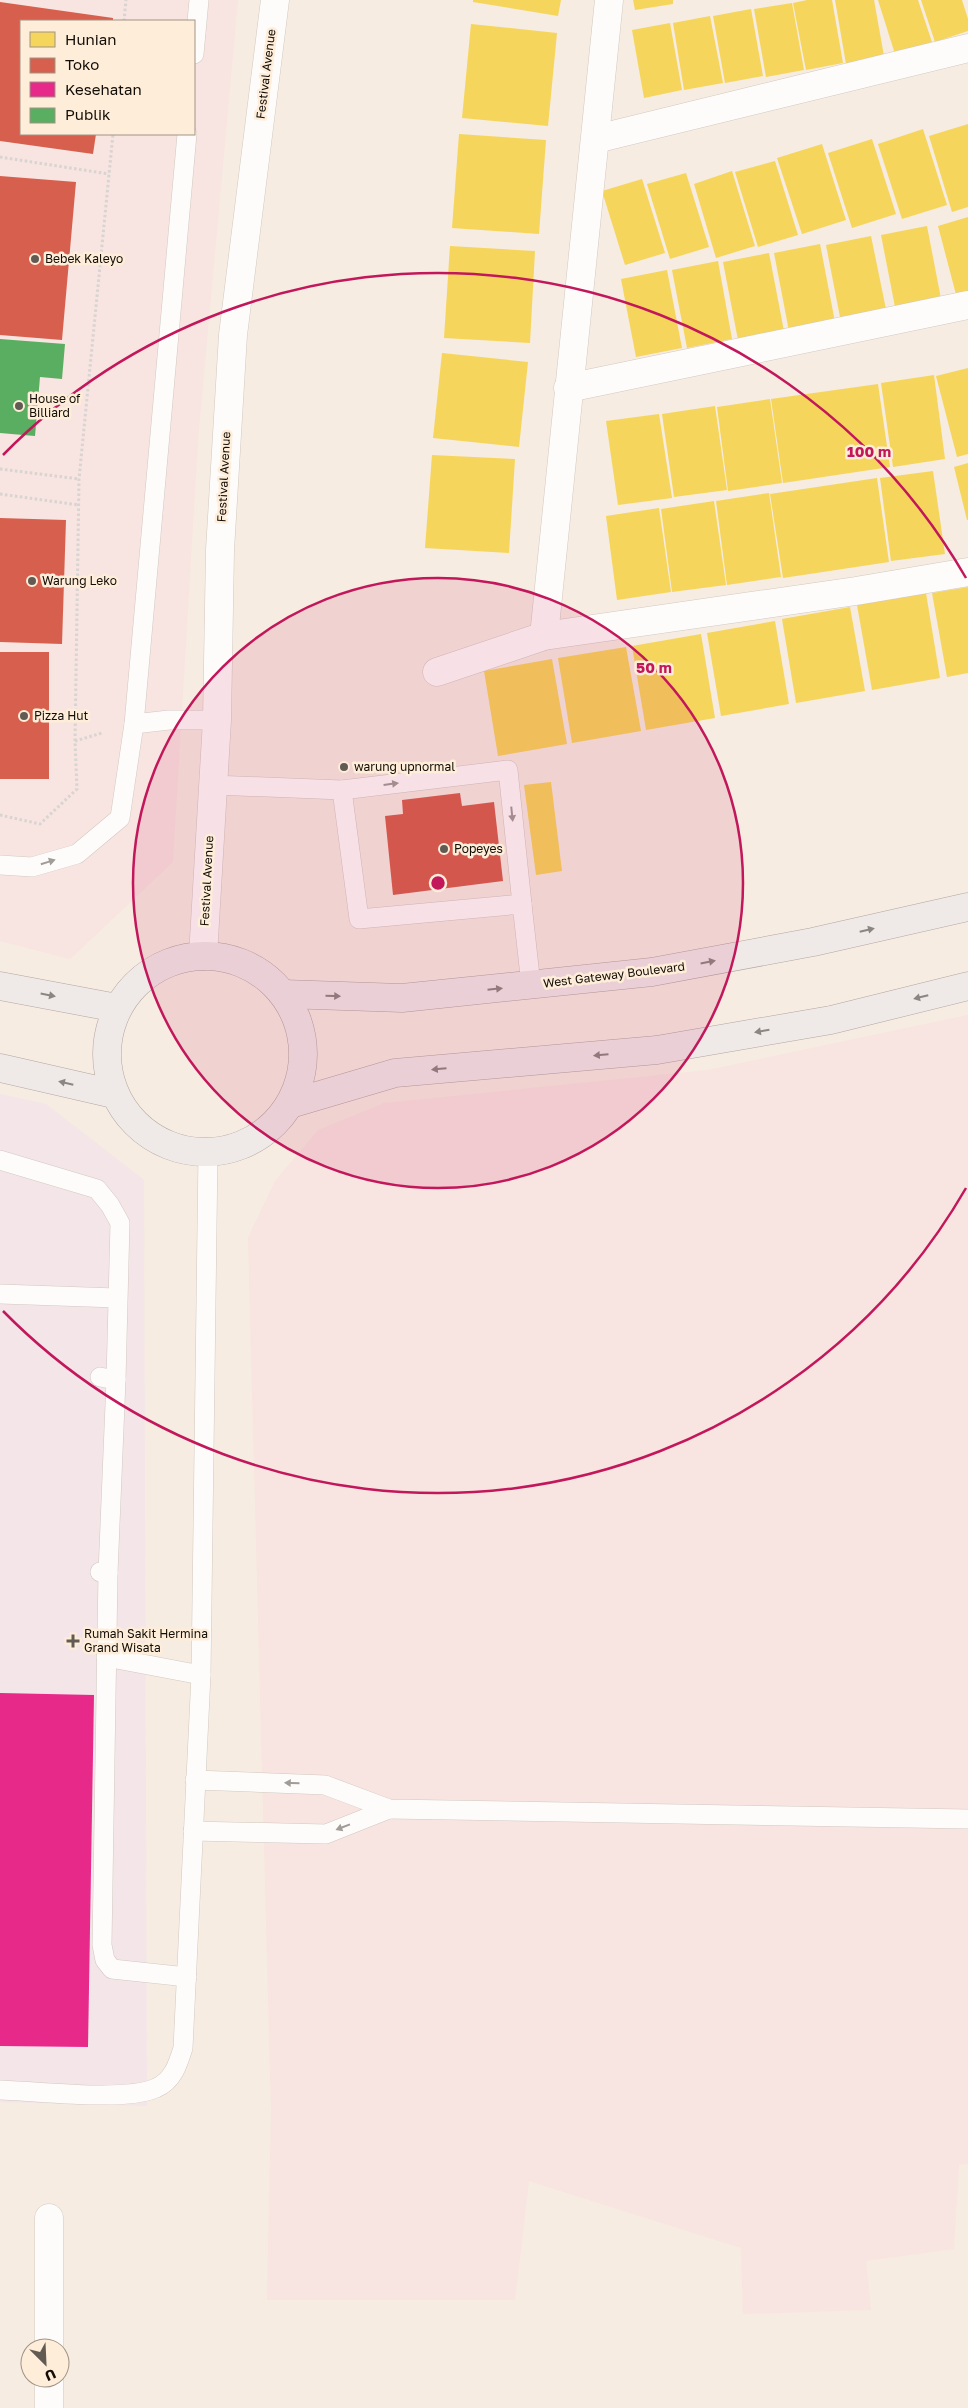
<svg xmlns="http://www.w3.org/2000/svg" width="968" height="2408" viewBox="0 0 968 2408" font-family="'Golos Text',sans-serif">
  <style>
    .commercial { fill: #f8e4e0; fill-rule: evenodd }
    .medical { fill: #f4e5e9 }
    .homes { fill: #f6d55c }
    .shops { fill: #d6604d }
    .health { fill: #e7298a }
    .public { fill: #5aae61 }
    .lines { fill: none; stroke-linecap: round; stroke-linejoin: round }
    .service-casing { stroke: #d1c9c1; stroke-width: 20 }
    .minor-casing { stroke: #d1c9c1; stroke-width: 29 }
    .primary-casing { stroke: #b3a6a1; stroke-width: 29 }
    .path { stroke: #d7d4d1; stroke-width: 3; stroke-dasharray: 2.5 2.5; stroke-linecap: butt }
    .service { stroke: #fefcfa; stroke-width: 19 }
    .minor { stroke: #fefcfa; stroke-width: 28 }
    .primary { stroke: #efe9e7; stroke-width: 28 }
    .oneway { fill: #a09c98 }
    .oneway2 { fill: #8c8682 }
    .ring { fill: none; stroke: #c2185b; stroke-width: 2.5 }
    .poi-dot { fill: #625b53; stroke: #feedd9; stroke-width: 2 }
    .labels { text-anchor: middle; stroke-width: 5; stroke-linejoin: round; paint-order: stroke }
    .street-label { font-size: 12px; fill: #120d06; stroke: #feedd9 }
    .poi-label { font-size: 12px; fill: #120d06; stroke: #feedd9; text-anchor: start }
    .centre { fill: #c2185b; stroke: #feedd9; stroke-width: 2.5 }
    .ring-label { font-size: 15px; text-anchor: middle; font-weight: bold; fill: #c2185b; stroke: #feedd9; stroke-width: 5; stroke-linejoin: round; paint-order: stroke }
  </style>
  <rect width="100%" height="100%" fill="#f6ece1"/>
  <g class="commercial">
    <path d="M0 0H238L198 440 173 862 70 959 0 941ZM21 21H194V134H21Z"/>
    <polygon points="968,1015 968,2164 959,2165 954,2249 866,2261 871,2310 743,2314 741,2248 529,2181 515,2300 267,2300 271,2110 248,1238 275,1181 318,1130 384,1103 708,1070"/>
  </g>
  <polygon class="medical" points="0,1094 46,1104 144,1180 147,2106 0,2102"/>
  <g class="homes">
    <polygon points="473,0 561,0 558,16 473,2"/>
    <polygon points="633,0 673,0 673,4 635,10"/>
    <polygon points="807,0 832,0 843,63 806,70 793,3"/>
    <polygon points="835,0 874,0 884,56 846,64"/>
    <polygon points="878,0 918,0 932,42 895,54"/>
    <polygon points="921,0 962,0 968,19 968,31 935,42"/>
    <polygon points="792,3 804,70 766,77 754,9"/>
    <polygon points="751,9 763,76 725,83 713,16"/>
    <polygon points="710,16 723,83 684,90 673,23"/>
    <polygon points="670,23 682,90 644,98 632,30"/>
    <polygon points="471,24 557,33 548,126 462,118"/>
    <polygon points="968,124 968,207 952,212 929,136"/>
    <polygon points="923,129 947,205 902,219 878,144"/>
    <polygon points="459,134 546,140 539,234 452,228"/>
    <polygon points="872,139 896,214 852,228 828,153"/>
    <polygon points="822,144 846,220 802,234 777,158"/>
    <polygon points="775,161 798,235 758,247 735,172"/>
    <polygon points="732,171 755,246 716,258 694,184"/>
    <polygon points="686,173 709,247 670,259 647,184"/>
    <polygon points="642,179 665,253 625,265 602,191"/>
    <polygon points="968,217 968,299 958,302 938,226"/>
    <polygon points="927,226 942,304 896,312 881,235"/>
    <polygon points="871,236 887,314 841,322 826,245"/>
    <polygon points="820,244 835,322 789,331 774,253"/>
    <polygon points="450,246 535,251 530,343 444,338"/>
    <polygon points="769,253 784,331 738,340 723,262"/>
    <polygon points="718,261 732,339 687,348 672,270"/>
    <polygon points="667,270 682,348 636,357 621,279"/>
    <polygon points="442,353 528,362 519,447 433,438"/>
    <polygon points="968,368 968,454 957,457 936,376"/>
    <polygon points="934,375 945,459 893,467 881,383"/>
    <polygon points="878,384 890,467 783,483 771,399"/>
    <polygon points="770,399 782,483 728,491 717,407"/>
    <polygon points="715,406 727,490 674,497 662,414"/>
    <polygon points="659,414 672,498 618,505 606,421"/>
    <polygon points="432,455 515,459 509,553 425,548"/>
    <polygon points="968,463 968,520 967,520 954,467"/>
    <polygon points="933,471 945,554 891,561 880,478"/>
    <polygon points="877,478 889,562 783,578 770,494"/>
    <polygon points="769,493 781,577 727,585 716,501"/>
    <polygon points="714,501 726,585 672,592 661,509"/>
    <polygon points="659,508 671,592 617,600 606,516"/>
    <polygon points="968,587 968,673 947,677 932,593"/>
    <polygon points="926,593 940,678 872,690 857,605"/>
    <polygon points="850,607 865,691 796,703 782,619"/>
    <polygon points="775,621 789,704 721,716 707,633"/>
    <polygon points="701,634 715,718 646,730 632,646"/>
    <polygon points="626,647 641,731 572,743 558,658"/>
    <polygon points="552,659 567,744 498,756 484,671"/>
    <polygon points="551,782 562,871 536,875 524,785"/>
  </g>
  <g class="shops">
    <polygon points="0,2 113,18 113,21 21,21 21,134 96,134 93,154 0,141"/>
    <polygon points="0,176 76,182 62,340 0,335"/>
    <polygon points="0,518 66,520 62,644 0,642"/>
    <rect x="0" y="652" width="49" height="127"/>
    <polygon points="460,793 462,806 494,802 503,881 393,895 385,816 403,814 402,800"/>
  </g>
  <polygon class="health" points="0,1693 94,1695 88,2047 0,2046"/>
  <polygon class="public" points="0,339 65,344 62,379 40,377 35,436 0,433"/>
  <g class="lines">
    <defs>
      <g id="service">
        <polyline points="194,54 199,0"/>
        <polyline points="134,724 169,720 217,720"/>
        <polyline points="213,785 342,790 359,919 522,904 531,985"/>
        <polyline points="342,790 508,770 522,904"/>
        <polyline points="0,865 32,867 77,854 120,818 134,724 187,134"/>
        <polyline points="0,1160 97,1189 110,1205 120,1223 116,1380"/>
        <polyline points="0,1294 116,1298"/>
        <polyline points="100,1377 116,1380 108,1573 100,1572"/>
        <polyline points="108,1573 102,1945 105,1960 112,1969 187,1977"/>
        <polyline points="106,1657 201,1675"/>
        <polyline points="195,1780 325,1785 389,1809 968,1819"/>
        <polyline points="193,1831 326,1834 389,1809"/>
        <path d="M0 2090C38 2091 125 2102 156 2088 173 2081 178 2064 183 2048L201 1675 208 1153"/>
      </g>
      <g id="minor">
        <polyline points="596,139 968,48"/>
        <polyline points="568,388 968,305"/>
        <polyline points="544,636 609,0"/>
        <polyline points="437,672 544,636 856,591 968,572"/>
        <polyline points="203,956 217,720 220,550 233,335 275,0"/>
        <polyline points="49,2218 49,2348"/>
        <polyline points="49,2408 49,2378"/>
      </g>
      <g id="primary">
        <circle cx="205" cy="1054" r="98"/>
        <polyline points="0,986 117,1008"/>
        <polyline points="284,994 402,998 652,972 813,942 968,907"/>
        <polyline points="0,1068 114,1094"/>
        <polyline points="290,1104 395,1073 657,1050 831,1020 968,986"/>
      </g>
    </defs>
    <use href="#service" class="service-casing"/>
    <use href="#minor" class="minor-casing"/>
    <use href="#primary" class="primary-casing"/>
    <g class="path">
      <polyline points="124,21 126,0"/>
      <polyline points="0,157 109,174"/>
      <polyline points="0,469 79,479"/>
      <polyline points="0,494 79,505"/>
      <polyline points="75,741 102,733"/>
      <polyline points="0,815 40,824 77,789 75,741 79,479 113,134"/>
    </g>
    <use href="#service" class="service"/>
    <use href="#minor" class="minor"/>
    <use href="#primary" class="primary"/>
  </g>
  <defs><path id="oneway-solid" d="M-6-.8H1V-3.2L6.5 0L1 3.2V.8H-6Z" transform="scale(1.25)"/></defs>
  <g class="oneway">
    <use href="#oneway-solid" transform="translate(391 784) rotate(-7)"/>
    <use href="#oneway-solid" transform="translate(512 814) rotate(84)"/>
    <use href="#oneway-solid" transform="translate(48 862) rotate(-17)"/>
    <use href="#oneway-solid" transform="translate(292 1783) rotate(-178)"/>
    <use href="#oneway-solid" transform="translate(343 1827) rotate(159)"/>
  </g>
  <g class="oneway2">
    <use href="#oneway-solid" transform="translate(867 930) rotate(-13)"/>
    <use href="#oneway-solid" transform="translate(708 962) rotate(-11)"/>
    <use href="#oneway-solid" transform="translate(495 989) rotate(-6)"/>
    <use href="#oneway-solid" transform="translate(48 995) rotate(11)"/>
    <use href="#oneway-solid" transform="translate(333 996) rotate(2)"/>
    <use href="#oneway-solid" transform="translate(921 997) rotate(166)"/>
    <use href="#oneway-solid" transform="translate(762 1031) rotate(170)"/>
    <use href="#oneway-solid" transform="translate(601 1055) rotate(175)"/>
    <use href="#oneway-solid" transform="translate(439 1069) rotate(175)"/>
    <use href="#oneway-solid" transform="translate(66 1083) rotate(-167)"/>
  </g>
  <circle cx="438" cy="883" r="305" fill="#c2185b" fill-opacity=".12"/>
  <g class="ring">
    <circle cx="438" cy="883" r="305"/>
    <path d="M966 1188A610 610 0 0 1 3 1311M3 455A610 610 0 0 1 966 578"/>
  </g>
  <g class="poi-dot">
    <circle cx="35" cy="259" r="5"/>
    <circle cx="19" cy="406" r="5"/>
    <circle cx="32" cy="581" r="5"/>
    <circle cx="24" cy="716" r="5"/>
    <circle cx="344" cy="767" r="5"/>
    <circle cx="444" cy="849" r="5"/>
    <path d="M70.5 1633.5h5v5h5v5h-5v5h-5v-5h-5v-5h5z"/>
  </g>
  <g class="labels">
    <g class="street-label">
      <text transform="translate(266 74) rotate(-83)" y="4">Festival Avenue</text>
      <text transform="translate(224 477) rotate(-87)" y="4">Festival Avenue</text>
      <text transform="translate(207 881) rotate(-87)" y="4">Festival Avenue</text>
      <text transform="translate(614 975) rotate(-7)" y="4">West Gateway Boulevard</text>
    </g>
    <g class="poi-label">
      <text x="45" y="263">Bebek Kaleyo</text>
      <text x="29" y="403">House of<tspan x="29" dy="14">Billiard</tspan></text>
      <text x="42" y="585">Warung Leko</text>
      <text x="34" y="720">Pizza Hut</text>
      <text x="354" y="771">warung upnormal</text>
      <text x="454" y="853">Popeyes</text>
      <text x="84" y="1638">Rumah Sakit Hermina<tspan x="84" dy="14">Grand Wisata</tspan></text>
    </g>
  </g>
  <circle cx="438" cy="883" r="8" class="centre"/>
  <g class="ring-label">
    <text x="869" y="457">100 m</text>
    <text x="654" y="673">50 m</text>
  </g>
  <rect x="20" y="20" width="175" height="115" fill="#feedd9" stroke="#a09385"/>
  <rect x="30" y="32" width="25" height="15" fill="#f6d55c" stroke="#a09385"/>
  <text x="65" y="45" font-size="15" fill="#120d06">Hunian</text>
  <rect x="30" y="58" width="25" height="15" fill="#d6604d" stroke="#a09385"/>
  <text x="65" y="70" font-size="15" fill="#120d06">Toko</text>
  <rect x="30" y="82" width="25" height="15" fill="#e7298a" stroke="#a09385"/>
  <text x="65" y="95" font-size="15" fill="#120d06">Kesehatan</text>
  <rect x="30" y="108" width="25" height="15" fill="#5aae61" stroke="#a09385"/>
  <text x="65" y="120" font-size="15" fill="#120d06">Publik</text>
  <g transform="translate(45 2363) rotate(156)"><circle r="24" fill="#feedd9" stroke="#a09385"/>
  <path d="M0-4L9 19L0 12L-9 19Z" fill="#625b53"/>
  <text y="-8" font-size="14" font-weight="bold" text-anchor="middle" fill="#120d06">U</text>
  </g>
</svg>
